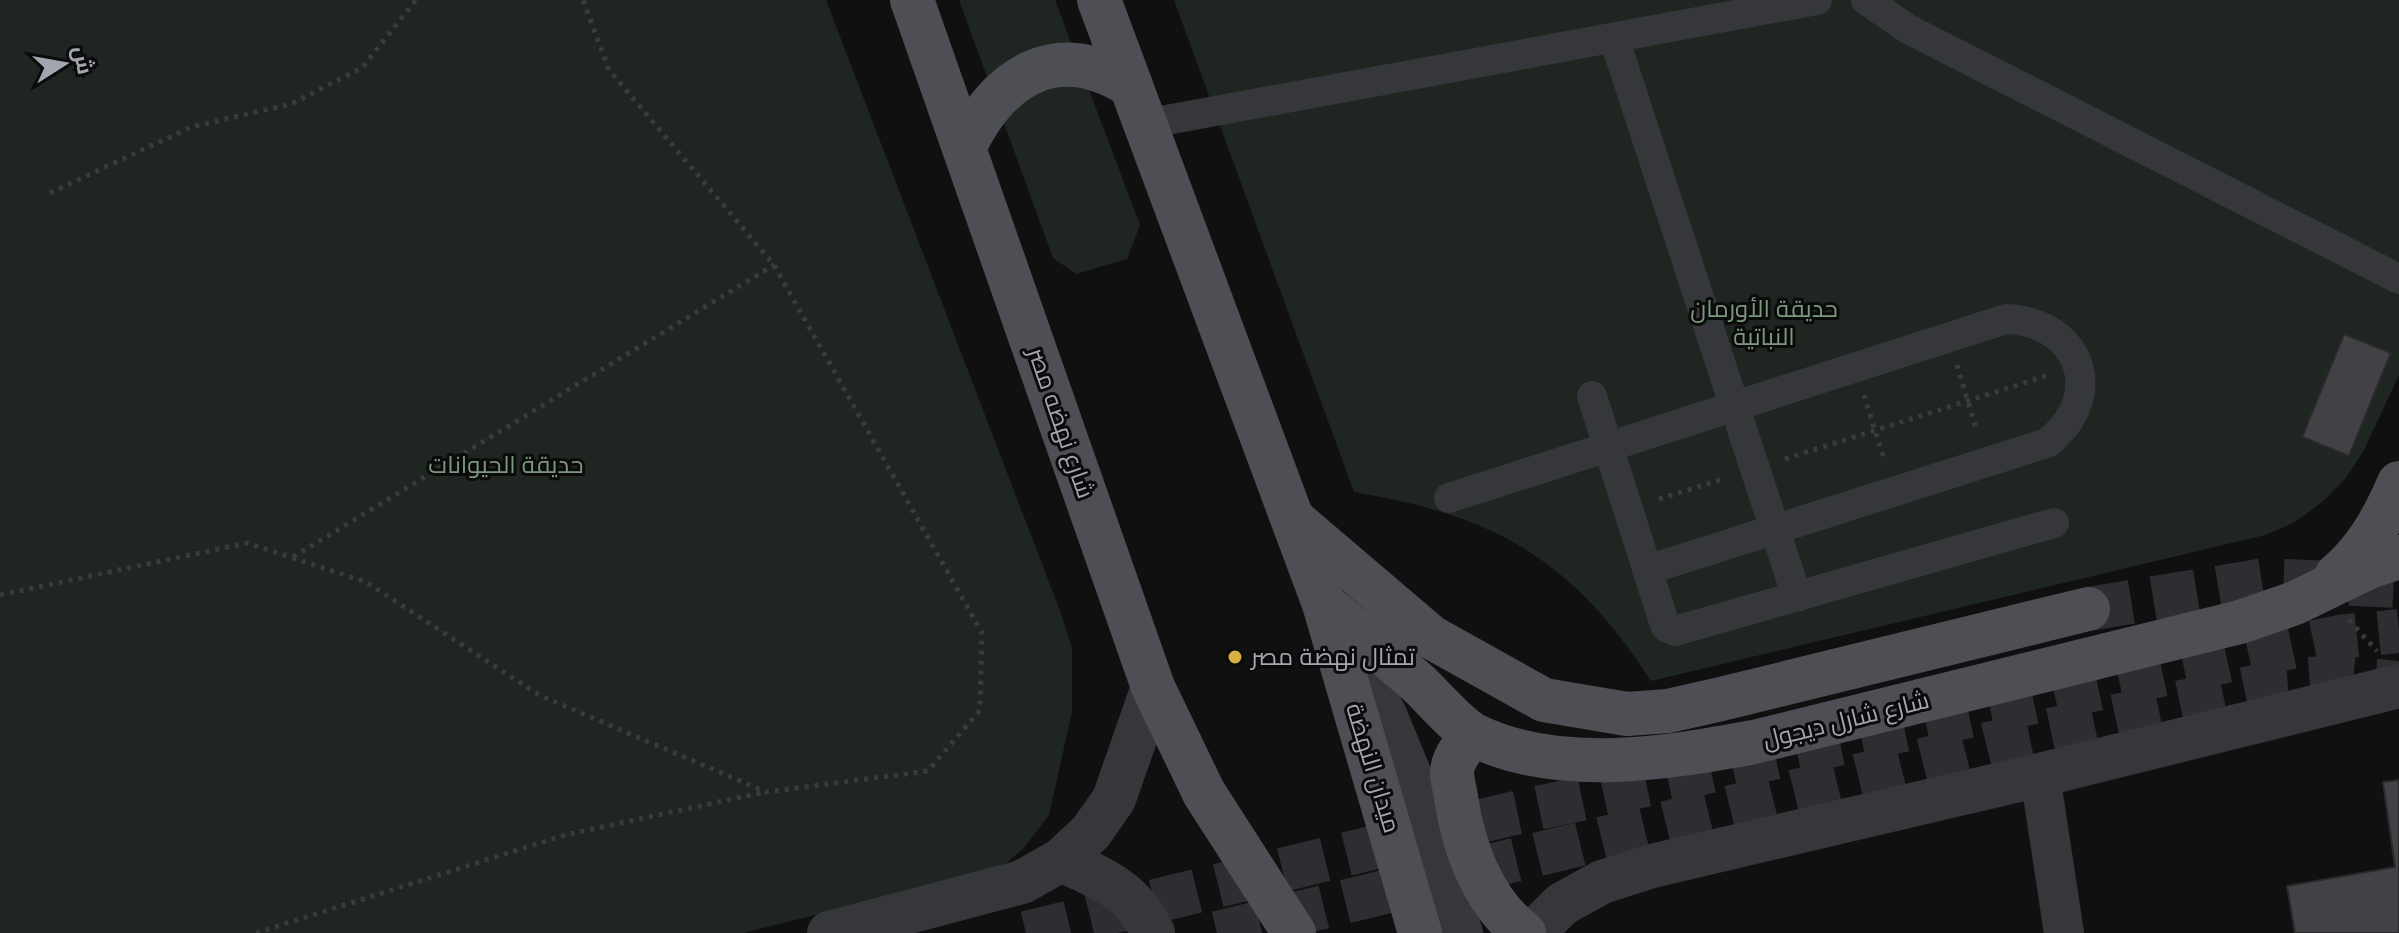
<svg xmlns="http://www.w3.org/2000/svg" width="2399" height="933" viewBox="0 0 2399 933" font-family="Raleway,Cairo,sans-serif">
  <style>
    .green { fill: #1f2520 }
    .building { fill: #424246; stroke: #2a2a2d; stroke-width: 2 }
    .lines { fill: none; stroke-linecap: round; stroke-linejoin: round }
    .primary-tunnel { stroke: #2d2e31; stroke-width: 44; stroke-dasharray: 44 22; stroke-linecap: butt }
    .path { stroke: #3a3b3e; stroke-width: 5; stroke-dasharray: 4 6; stroke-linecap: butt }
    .pedestrian { stroke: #36373a; stroke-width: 30 }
    .minor { stroke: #36373a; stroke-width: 40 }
    .tertiary { stroke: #36373a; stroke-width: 44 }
    .primary { stroke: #4e4f54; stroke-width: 44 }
    .poi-dot { fill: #d8af41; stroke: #0b0b0c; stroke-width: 3 }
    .labels { text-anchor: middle; stroke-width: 6; stroke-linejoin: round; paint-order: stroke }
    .park-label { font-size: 24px; fill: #7c9980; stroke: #0b0b0c }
    .street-label { font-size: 24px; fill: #a3a6b0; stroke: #0b0b0c }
    .poi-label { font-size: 24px; fill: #a3a6b0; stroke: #0b0b0c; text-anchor: start }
  </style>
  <rect width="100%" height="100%" fill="#101011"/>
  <g class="green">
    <polygon points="0,0 826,0 1062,616 1072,648 1072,712 1049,815 1023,849 1006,863 981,874 743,933 0,933"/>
    <polygon points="959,0 1055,0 1140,225 1127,259 1076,274 1053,258"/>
    <path d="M1174 0H2399V375L2363 452 2345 479 2322 502 2295 522 2265 535 1651 681C1572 559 1496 516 1354 492Z"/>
  </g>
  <g class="building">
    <polygon points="2344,334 2391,353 2349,456 2302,437"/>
    <polygon points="2399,780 2399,933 2295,933 2287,886 2395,867 2383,782"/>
  </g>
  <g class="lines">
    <g class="primary-tunnel">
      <polyline points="2088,609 2265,580 2399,586"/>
      <polyline points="1026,933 1510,814 2339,637 2399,631"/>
      <polyline points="1217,933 2021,736 2282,681 2337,677 2399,683"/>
    </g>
    <g class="path">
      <polyline points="50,193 191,127 291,104 362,68 416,0"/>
      <polyline points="1957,365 1977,432"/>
      <polyline points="1864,395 1885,462"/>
      <polyline points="1785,459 2046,376"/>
      <polyline points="1659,499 1726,478"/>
      <polyline points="293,557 774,265"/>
      <polyline points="0,595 247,543 366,582 539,695 766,792 928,771 980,710 982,633 774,265 609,70 583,0"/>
      <polyline points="2349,620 2377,651"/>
      <polyline points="256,933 565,835 765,792"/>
    </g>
    <g class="pedestrian">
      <polyline points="1866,0 1908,29 2399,279"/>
      <polyline points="1614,38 1797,597"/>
      <polyline points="1145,124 1817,0"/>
      <polyline points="1592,396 1664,622 1666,627 1675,631 2054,523"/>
      <path d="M1449 498 2006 319C2082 322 2107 397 2047 443L1647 570"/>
    </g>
    <polyline class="minor" points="2040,775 2064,933"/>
    <g class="tertiary">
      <polyline points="1343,635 1386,717 1409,773 1461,933"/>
      <path d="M1061 860C1103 879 1132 889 1153 933"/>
      <polyline points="829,933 1022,882 1061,860 1091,832 1114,799 1153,687"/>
      <polyline points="1533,933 1562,904 1602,882 1652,866 2040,775 2399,686"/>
    </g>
    <g class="primary">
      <polyline points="912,0 1153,687 1204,793 1294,933"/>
      <polyline points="1099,0 1324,604 1420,933"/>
      <path d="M964 148C999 75 1057 39 1131 86"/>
      <polyline points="1295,521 1431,637 1544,700 1627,714 1668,711 1721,699 2088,609"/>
      <path d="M2336 576C2366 550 2383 520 2399 483"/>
      <path d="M1324 604C1355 630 1387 656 1418 683 1433 697 1459 728 1476 736 1559 776 1668 758 1754 742L2240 622 2295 603 2369 567 2399 557"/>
      <path d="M1474 735C1464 745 1453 757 1452 772 1452 780 1455 789 1456 797 1463 847 1483 902 1524 933"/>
    </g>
  </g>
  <circle class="poi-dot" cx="1235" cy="657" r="8"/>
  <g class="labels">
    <g class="park-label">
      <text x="1764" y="317">حديقة الأورمان<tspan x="1764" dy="28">النباتية</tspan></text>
      <text x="506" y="473">حديقة الحيوانات</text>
    </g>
    <g class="street-label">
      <text transform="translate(1061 423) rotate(71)" y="8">شارع نهضه مصر</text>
      <text transform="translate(1846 720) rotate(-14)" y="8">شارع شارل ديجول</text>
      <text transform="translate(1373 768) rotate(73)" y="8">ميدان النهضة</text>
    </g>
    <g class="poi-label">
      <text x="1251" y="665">تمثال نهضة مصر</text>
    </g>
  </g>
  <g transform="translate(64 64) rotate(79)" stroke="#0b0b0c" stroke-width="6" paint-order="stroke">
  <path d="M0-6L14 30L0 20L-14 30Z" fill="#a3a6b0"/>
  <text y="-12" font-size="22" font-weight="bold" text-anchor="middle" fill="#a3a6b0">ش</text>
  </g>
</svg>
